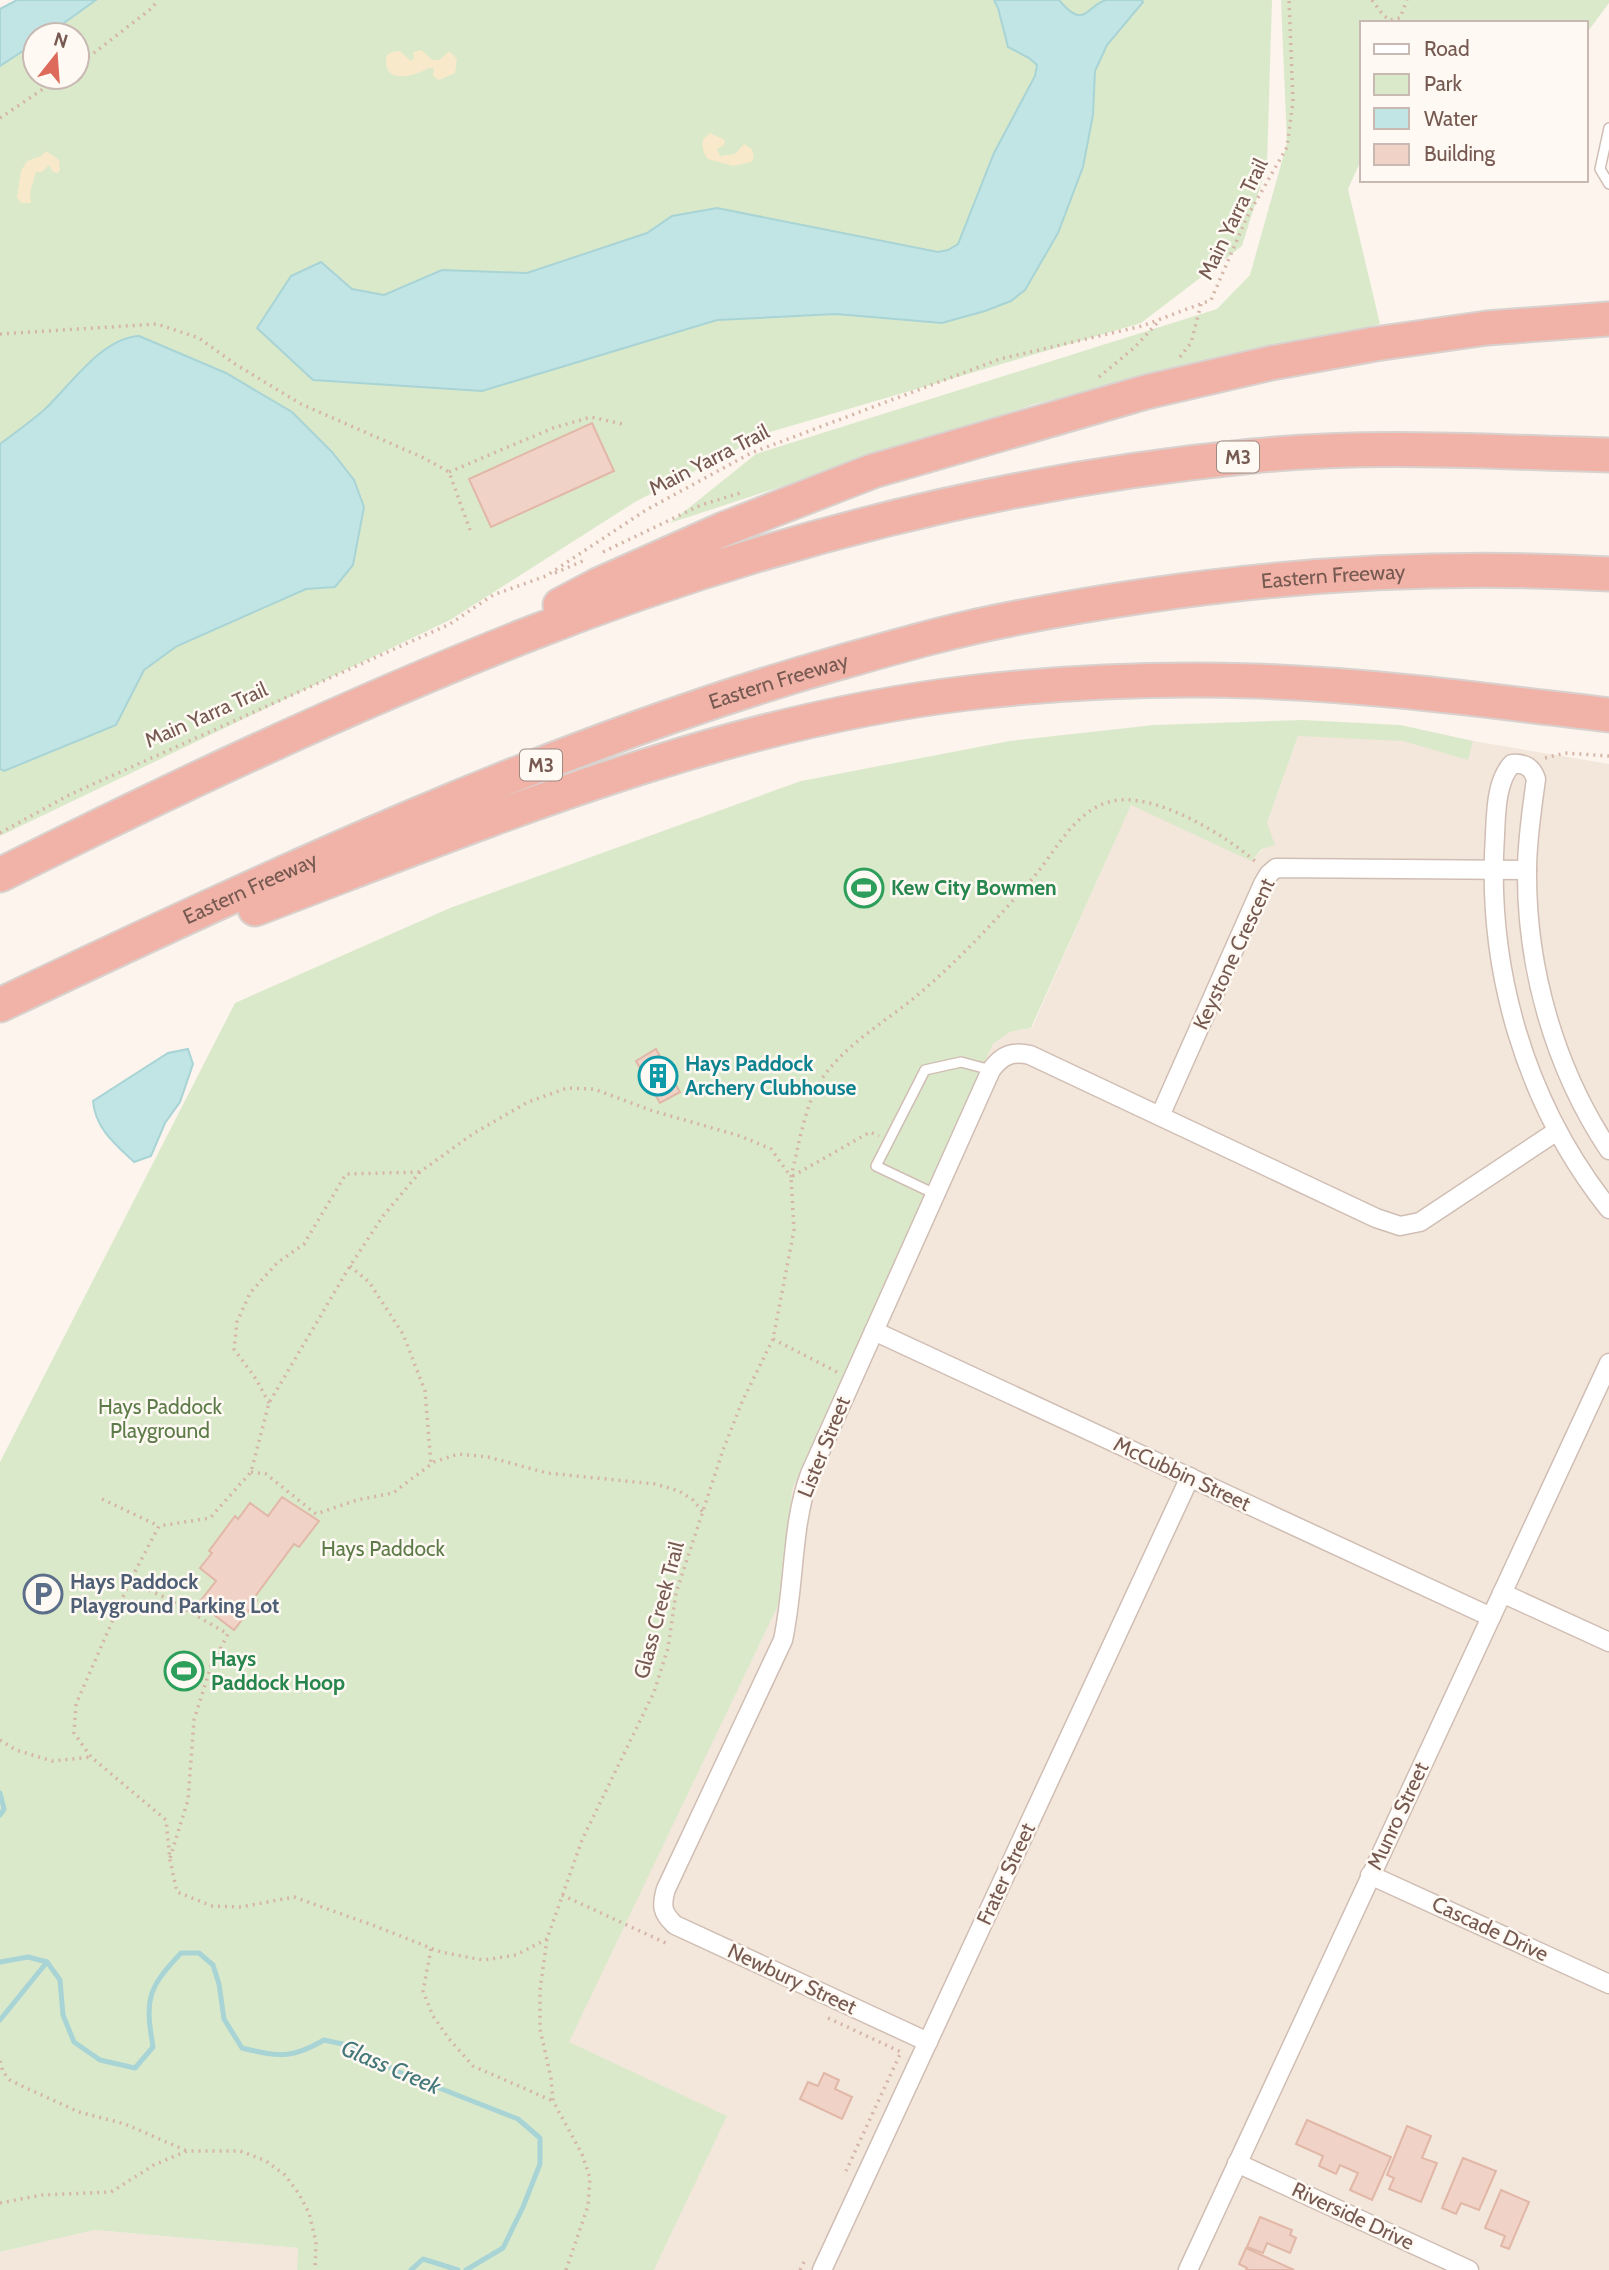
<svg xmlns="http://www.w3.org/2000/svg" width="1609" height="2270" viewBox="0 0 1609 2270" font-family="Cabin,sans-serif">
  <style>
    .residential { fill: #f3e6db }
    .green { fill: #dbe9cb }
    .sand { fill: #f8e9ca }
    .water { fill: #c1e4e5; stroke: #a8d4d6; stroke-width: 2 }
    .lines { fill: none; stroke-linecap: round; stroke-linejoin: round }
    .stream { stroke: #a8d4d6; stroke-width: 5 }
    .building { fill: #f0d2c6; stroke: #e1b7a7; stroke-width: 2 }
    .service-casing { stroke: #d0beb4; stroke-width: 12 }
    .minor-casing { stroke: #d0beb4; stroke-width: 21 }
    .motorway-casing { stroke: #d9d1ce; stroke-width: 37 }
    .path { stroke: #d5b5a8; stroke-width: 3.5; stroke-dasharray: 2 5; stroke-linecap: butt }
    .service { stroke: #fff; stroke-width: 9 }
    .minor { stroke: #fff; stroke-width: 18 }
    .motorway { stroke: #f1b3a8; stroke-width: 33 }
    .labels { text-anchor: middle; stroke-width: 5; stroke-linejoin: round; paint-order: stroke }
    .shield { fill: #fef9f3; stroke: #9f8981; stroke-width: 2 }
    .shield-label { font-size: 19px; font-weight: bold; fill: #765950 }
    .street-label { font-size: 21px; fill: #765950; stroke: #fef9f3 }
    .leisure-label { font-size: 21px; font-weight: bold; fill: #27864d; stroke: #fef9f3; text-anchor: start }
    .culture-label { font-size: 21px; font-weight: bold; fill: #0d838f; stroke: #fef9f3; text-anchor: start }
    .park-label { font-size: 21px; fill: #5d7b48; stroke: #fef9f3 }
    .service-label { font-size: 21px; font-weight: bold; fill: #4e5e75; stroke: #fef9f3; text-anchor: start }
    .water-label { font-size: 23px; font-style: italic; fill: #43777a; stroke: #fef9f3 }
  </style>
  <rect width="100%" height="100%" fill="#fcf4ed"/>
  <g class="residential">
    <polygon points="1400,725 1473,741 1609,764 1609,2270 654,2270 726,2116 568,2042 784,1593 792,1490 993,1044 1010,1032 1032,1028 1131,804 1251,860 1267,846 1267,823 1298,736"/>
    <polygon points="95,2230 299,2248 297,2270 0,2270 0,2252"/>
  </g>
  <g class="green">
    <polygon points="96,0 1272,0 1267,165 1242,246 1141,323 770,432 635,502 450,620 0,836 0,66 35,43 35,77 77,77 77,35 47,35"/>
    <polygon points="1281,0 1609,0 1609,3 1586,34 1586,23 1362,23 1362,158 1348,189 1380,324 1035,404 670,523 756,454 1217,309 1250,275 1287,143"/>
    <polygon points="1303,720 1400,725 1473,741 1468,760 1403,741 1298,736 1267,823 1275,845 1262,849 1251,861 1131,805 1031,1028 1010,1032 993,1044 792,1490 784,1593 569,2042 727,2116 654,2270 297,2270 298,2248 95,2230 0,2252 0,1462 235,1003 450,908 801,781 1010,741 1154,725"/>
  </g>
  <g class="sand">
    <path d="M421 50 432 60H439L449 51 457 59 455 73 439 80 433 76 434 69 428 68C414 78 380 84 387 55L392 52 400 51 411 61 414 58 413 52Z"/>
    <path d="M710 133 725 140 724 145 717 149 720 156 735 154 744 144 752 149 754 158 751 162 733 166 708 159C703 153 702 147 703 139Z"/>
    <polygon points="46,151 59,160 60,170 58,173 53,172 49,165 42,172 36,172 30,192 31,203 21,203 17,197 21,171 27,161 41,156"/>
  </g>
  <g class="water">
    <polygon points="17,0 96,0 47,35 35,35 35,43 0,66 0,9"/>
    <path d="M994 0H1059C1086 32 1086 4 1107 0 1117 0 1131 0 1142 0L1143 2 1107 45 1095 71 1093 115 1083 167 1058 233 1025 290 1011 301 985 311 942 323 836 314 717 320 482 391 313 380 257 328 291 276 321 262 352 289 384 295 442 270 527 273 647 233 672 216 717 208 938 252 948 250 958 244 994 153 1035 76 1037 65 1029 58 1008 47 998 8Z"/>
    <path d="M139 336 226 373 292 412 332 452 354 480 364 507 353 565 335 587 306 589 177 646 144 670 116 725 4 771 0 769V444C15 433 30 422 44 410 70 386 101 338 139 336Z"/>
    <path d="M188 1049 193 1064 180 1102 165 1123 151 1156 134 1162C115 1144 95 1128 93 1101L168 1053Z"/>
  </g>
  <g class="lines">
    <g class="stream">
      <polyline points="0,1793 4,1809 0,1815"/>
      <path d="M0 1962 28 1957 47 1962 60 1980 63 2015 74 2042 100 2060 135 2068 153 2047C145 1999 147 1989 181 1953H199L213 1965 219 1984 224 2019 242 2048C279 2057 291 2059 324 2040L347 2045 401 2073 518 2119 540 2138V2164L523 2207 503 2248 466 2270"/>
      <polyline points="0,2020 47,1962"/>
      <polyline points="411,2270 423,2259 458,2270"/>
    </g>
  </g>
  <g class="building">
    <polygon points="592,423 614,471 491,527 469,479"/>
    <polygon points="656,1049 680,1092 660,1103 636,1061"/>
    <polygon points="282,1497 319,1521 299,1547 294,1544 254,1598 257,1600 234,1630 213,1614 215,1611 201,1600 216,1581 200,1568 212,1553 209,1551 235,1516 238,1519 250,1503 268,1516"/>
    <polygon points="824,2073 839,2080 835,2089 852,2097 842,2119 800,2099 808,2082 818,2086"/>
    <polygon points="1307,2120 1391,2157 1372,2200 1350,2190 1358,2173 1340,2165 1336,2174 1319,2166 1323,2156 1296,2144"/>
    <polygon points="1407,2126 1431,2136 1422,2158 1437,2163 1421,2202 1389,2189 1394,2178 1387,2175"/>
    <polygon points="1463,2158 1496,2171 1479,2210 1461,2203 1456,2214 1442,2208"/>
    <polygon points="1501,2190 1529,2202 1509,2249 1501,2246 1505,2236 1485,2228"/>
    <polygon points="1260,2217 1292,2230 1290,2235 1296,2238 1290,2253 1267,2243 1263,2253 1247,2247"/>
    <polygon points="1246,2248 1294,2270 1246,2270 1247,2268 1239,2264"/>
  </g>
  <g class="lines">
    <defs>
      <g id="service">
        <polyline points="1609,128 1600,169 1609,184"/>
        <polyline points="935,1194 876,1166 925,1070 961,1062 991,1070"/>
      </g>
      <g id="minor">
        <polyline points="1160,1116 1263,884 1269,874 1276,868 1527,870"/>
        <path d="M1609 1150C1555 1069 1526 968 1527 870 1527 840 1532 809 1536 779 1532 767 1525 763 1512 764 1496 781 1496 813 1495 835 1486 969 1525 1103 1609 1209"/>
        <polyline points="874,1331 1491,1617"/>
        <polyline points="1502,1593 1609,1642"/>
        <polyline points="1370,1875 1609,1984"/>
        <path d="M928 2042 675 1925C662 1913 661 1906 666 1889L783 1640C795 1585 791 1525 810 1474L991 1070C1002 1055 1012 1051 1030 1055L1376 1218 1400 1226 1420 1222 1557 1131"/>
        <polyline points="1237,2163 1469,2270"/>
        <polyline points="822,2270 1190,1477"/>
        <polyline points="1188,2270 1609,1363"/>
      </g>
      <g id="motorway">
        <polyline points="560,605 598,585 724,529 873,471 1146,392 1271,363 1375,344 1487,328 1609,319"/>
        <path d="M0 875C172 789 345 707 524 636 757 544 1004 480 1253 456 1371 444 1491 452 1609 455"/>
        <path d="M255 909C486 821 721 722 968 693 1063 682 1159 678 1254 681 1373 685 1491 701 1609 715"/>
        <path id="s1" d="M0 1005C273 876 547 746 838 663 895 647 953 630 1011 619 1207 580 1409 562 1609 574"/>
      </g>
    </defs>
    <use href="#service" class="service-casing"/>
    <use href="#minor" class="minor-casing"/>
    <use href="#motorway" class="motorway-casing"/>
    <g class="path">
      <polyline points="1372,0 1383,15 1390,20 1400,18 1407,0"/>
      <polyline points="77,66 152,8 158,0"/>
      <polyline points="0,118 61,77"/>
      <polyline points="0,334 157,324 199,338 235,364 301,404 424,458 449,472 470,530"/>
      <polyline points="1180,357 1191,343 1201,304"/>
      <polyline points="1099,377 1135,347 1159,321"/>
      <polyline points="449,472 553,428 591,417 622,424"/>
      <polyline points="603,552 701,505 740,493"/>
      <polyline points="555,573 583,561"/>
      <polyline points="1545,758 1565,753 1609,756"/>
      <polyline points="0,833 69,795 450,624 493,595 546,576 646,510 751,453 1000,359 1142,326 1211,300 1247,217 1287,147 1293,101 1289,0"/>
      <path d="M791 1177C798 1149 805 1104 821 1080 846 1043 887 1021 920 993 961 958 997 919 1032 879 1055 853 1073 812 1109 802 1152 789 1227 836 1257 863"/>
      <polyline points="350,1266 369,1282 403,1334 425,1391 431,1464"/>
      <polyline points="773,1339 837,1372"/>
      <polyline points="269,1403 256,1379 234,1349 237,1322 250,1293 277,1263 304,1244 346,1174 420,1172"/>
      <polyline points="251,1472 266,1474 316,1514 357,1500 393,1493 434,1462 458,1454 488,1457 547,1473 655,1484 679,1491 693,1500 703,1512"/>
      <polyline points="102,1499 159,1526"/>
      <polyline points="130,1581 166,1598 228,1634 211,1666 194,1720 188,1800 170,1858"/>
      <polyline points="0,1740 16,1750 52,1761 91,1757"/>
      <polyline points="562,1895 668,1944"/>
      <polyline points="547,1939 516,1955 483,1960 441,1952 375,1926 294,1897 241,1907 212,1906 177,1892 170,1860 166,1820 91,1757 74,1733 76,1704 130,1581 159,1526 210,1518 251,1472 269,1403 350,1266 383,1216 420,1172 474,1133 528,1102 567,1088 594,1089 650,1110 740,1136 771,1149 791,1177"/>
      <polyline points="431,1949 423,1991 433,2016 450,2040 473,2066 553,2101"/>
      <polyline points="828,2018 901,2052 846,2171"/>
      <polyline points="0,2061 3,2072 10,2080 24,2087 79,2112 125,2124 187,2151"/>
      <polyline points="0,2203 42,2195 111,2192 154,2165 187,2151 240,2151 266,2161 285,2175 299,2194 309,2213 316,2242 315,2270"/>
      <polyline points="566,2270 588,2206 590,2178 582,2154 553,2101 551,2078 540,2029 540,1990 547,1939 582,1840 654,1692 668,1648 676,1593 723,1450 742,1402 773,1339 794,1230 791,1177 870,1132 879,1136"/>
      <polyline points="800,2270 806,2258"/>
    </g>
    <use href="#service" class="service"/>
    <use href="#minor" class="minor"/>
    <use href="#motorway" class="motorway"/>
  </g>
  <defs>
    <symbol id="stadium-ring" viewBox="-11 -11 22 22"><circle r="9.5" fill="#fef9f3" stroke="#2e9e5b" stroke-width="1.5"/><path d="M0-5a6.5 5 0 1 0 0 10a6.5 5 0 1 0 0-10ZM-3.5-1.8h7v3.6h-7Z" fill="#2e9e5b"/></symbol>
    <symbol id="building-ring" viewBox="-11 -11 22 22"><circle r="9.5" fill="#fef9f3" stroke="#0f9aa8" stroke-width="1.5"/><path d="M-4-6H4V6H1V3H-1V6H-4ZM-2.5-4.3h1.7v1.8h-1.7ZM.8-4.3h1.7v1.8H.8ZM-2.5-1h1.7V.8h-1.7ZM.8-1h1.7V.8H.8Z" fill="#0f9aa8"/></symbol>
    <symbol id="parking-ring" viewBox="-11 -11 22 22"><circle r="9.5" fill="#fef9f3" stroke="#5c6f8a" stroke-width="1.5"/><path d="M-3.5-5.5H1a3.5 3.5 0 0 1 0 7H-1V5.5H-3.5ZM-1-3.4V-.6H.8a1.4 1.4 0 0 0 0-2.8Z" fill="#5c6f8a"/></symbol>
  </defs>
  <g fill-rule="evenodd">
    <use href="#stadium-ring" x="842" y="866" width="44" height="44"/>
    <use href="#building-ring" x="636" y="1054" width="44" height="44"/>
    <use href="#parking-ring" x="21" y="1572" width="44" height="44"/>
    <use href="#stadium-ring" x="162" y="1649" width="44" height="44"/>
  </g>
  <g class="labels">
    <g class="shield">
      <rect x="1217" y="441.5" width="42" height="31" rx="5"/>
      <rect x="520" y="749.5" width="42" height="31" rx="5"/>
    </g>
    <g class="shield-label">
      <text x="1238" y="464">M3</text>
      <text x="541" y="772">M3</text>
    </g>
    <g class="street-label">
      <text transform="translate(1233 219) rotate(-64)" y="7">Main Yarra Trail</text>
      <text transform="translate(709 460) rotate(-27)" y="7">Main Yarra Trail</text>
      <text dy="7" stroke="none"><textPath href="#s1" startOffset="1410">Eastern Freeway</textPath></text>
      <text dy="7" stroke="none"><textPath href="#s1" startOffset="844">Eastern Freeway</textPath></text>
      <text transform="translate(206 715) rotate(-24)" y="7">Main Yarra Trail</text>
      <text dy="7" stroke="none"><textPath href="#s1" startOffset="276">Eastern Freeway</textPath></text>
      <text transform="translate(1234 954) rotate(-65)" y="7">Keystone Crescent</text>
      <text transform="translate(824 1447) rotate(-68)" y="7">Lister Street</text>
      <text transform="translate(1182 1474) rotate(25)" y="7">McCubbin Street</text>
      <text transform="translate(659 1610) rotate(-75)" y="7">Glass Creek Trail</text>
      <text transform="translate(1398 1816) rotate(-65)" y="7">Munro Street</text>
      <text transform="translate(1006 1874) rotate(-65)" y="7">Frater Street</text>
      <text transform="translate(1490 1929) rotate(25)" y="7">Cascade Drive</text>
      <text transform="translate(792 1979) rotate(25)" y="7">Newbury Street</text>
      <text transform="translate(1353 2216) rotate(25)" y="7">Riverside Drive</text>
    </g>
    <g class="leisure-label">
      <text x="891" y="895">Kew City Bowmen</text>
      <text x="211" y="1666">Hays<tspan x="211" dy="24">Paddock Hoop</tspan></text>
    </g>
    <g class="culture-label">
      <text x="685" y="1071">Hays Paddock<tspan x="685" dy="24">Archery Clubhouse</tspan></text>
    </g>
    <g class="park-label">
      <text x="160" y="1414">Hays Paddock<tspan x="160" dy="24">Playground</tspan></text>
      <text x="383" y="1556">Hays Paddock</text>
    </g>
    <g class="service-label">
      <text x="70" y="1589">Hays Paddock<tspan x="70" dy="24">Playground Parking Lot</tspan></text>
    </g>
    <g class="water-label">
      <text transform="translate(391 2067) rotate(23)" y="8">Glass Creek</text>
    </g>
  </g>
  <rect x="1360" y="21" width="228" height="161" fill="#fef9f3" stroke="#c8b9b2" stroke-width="2"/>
  <rect x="1374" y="44" width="35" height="10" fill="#ffffff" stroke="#c8b9b2" stroke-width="2"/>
  <text x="1424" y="56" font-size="21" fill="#765950">Road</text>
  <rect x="1374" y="74" width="35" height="21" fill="#dbe9cb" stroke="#c8b9b2" stroke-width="2"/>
  <text x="1424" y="91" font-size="21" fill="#765950">Park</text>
  <rect x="1374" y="108" width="35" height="21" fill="#c1e4e5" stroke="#c8b9b2" stroke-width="2"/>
  <text x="1424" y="126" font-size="21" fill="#765950">Water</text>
  <rect x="1374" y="144" width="35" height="21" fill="#f0d2c6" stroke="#c8b9b2" stroke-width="2"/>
  <text x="1424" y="161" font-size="21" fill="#765950">Building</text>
  <g transform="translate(56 56) rotate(17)"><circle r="33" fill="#fef9f3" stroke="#c8b9b2" stroke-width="2"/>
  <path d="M0-5L12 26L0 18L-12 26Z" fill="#dd6a5b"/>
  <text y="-10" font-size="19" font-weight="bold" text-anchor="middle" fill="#765950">N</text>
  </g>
</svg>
